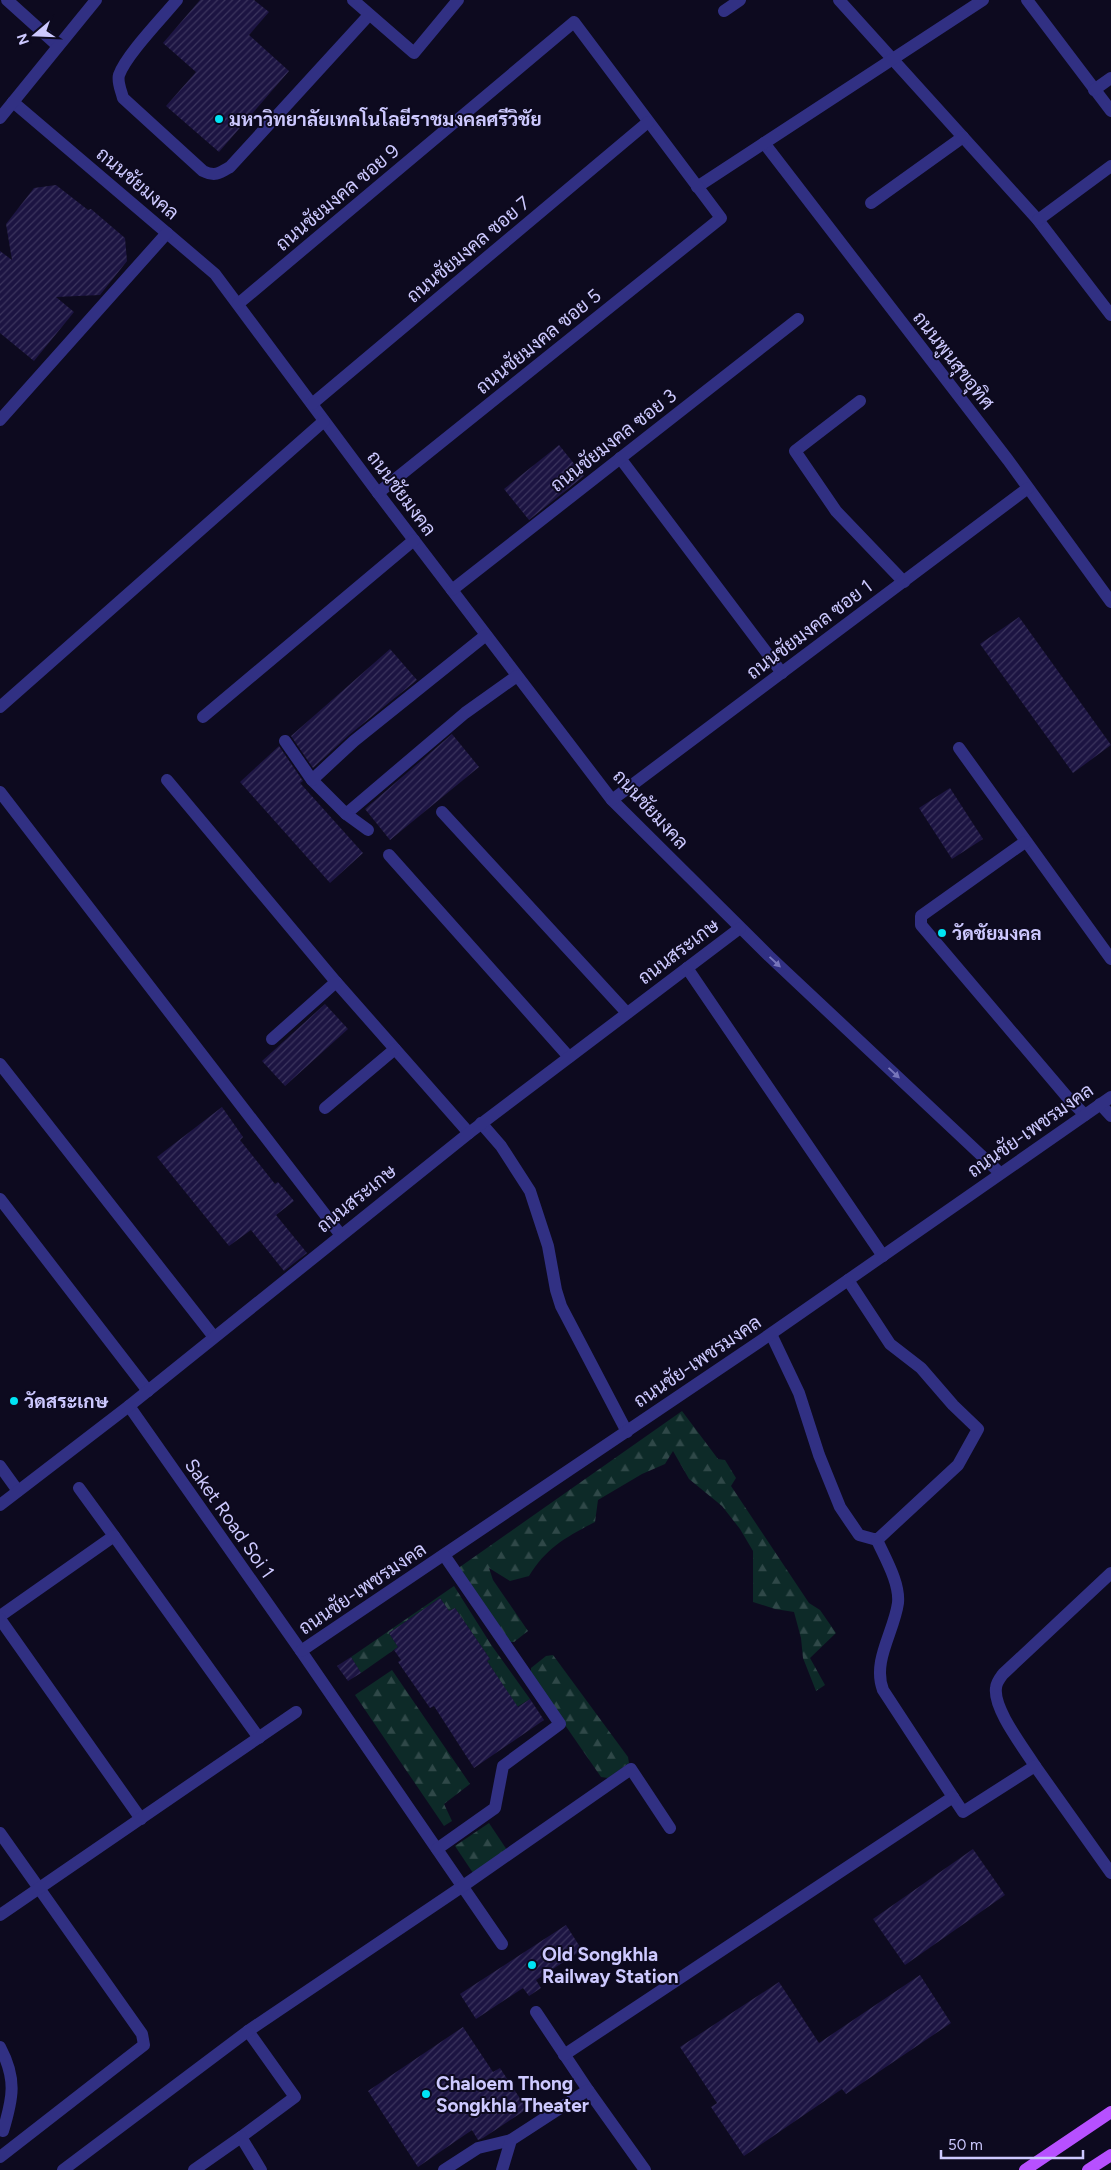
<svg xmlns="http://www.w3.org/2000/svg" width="1111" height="2170" viewBox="0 0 1111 2170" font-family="Figtree,Sarabun,sans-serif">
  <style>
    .forest { fill: url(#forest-firs) }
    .building { fill: url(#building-hatch) }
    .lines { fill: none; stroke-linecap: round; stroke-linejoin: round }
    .minor { stroke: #313083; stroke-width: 12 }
    .major { stroke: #b750ff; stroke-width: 12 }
    .oneway { fill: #7775bb }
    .poi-dot { fill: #00e4f4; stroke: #0d0a1f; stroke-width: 2 }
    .labels { text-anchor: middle; stroke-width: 4; stroke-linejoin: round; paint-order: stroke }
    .poi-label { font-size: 19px; font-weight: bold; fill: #cdc9ff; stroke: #0d0a1f; text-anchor: start }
    .street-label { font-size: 19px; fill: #cdc9ff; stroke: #0d0a1f }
  </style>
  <defs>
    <pattern id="forest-firs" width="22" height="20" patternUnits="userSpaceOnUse" patternTransform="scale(1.25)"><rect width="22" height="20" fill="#0d2a28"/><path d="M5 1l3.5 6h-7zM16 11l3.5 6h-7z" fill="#2f4848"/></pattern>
    <pattern id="building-hatch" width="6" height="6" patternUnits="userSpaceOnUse" patternTransform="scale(1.25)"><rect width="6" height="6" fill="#1c1442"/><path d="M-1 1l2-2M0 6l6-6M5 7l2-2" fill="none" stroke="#3c355e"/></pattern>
  </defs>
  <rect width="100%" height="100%" fill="#0d0a1f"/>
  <g class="forest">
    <path d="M682 1411 718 1459 725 1460 736 1478 731 1486 809 1603 820 1610 836 1633 810 1658 825 1685 816 1691 803 1658 801 1638 794 1612 775 1609 753 1602V1551L740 1529 722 1506 689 1479 673 1451 665 1464 642 1474 598 1500 595 1522C566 1537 546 1548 529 1576L510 1581 489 1568 493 1580 528 1631 514 1642H509L457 1569Z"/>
    <polygon points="454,1586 492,1646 530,1699 512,1710 498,1689 503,1685 487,1661 490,1659 455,1608 449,1611 440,1598 389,1633 398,1647 361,1673 351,1657"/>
    <polygon points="553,1655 628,1757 629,1763 608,1778 601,1777 531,1676 531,1668 546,1656"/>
    <polygon points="392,1670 470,1784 444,1804 452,1821 444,1826 355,1695"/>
    <polygon points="489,1823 507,1850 473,1873 455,1846"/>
  </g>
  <g class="building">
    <polygon points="200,0 254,0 269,12 249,35 289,71 219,152 166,106 196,72 163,43"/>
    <polygon points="56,185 88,210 91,209 125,238 127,261 100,295 56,297 74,312 34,361 0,333 0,251 12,260 6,224 34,188"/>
    <polygon points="559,445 584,476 529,520 504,489"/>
    <polygon points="1019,617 1111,745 1073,773 980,644"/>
    <polygon points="390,649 417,680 349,735 313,768 291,736"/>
    <polygon points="452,734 479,767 390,840 365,809"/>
    <polygon points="279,746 303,781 300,783 363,853 330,883 240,782"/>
    <polygon points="950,788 983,839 952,859 919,808"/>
    <polygon points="325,1004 348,1029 285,1086 262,1061"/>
    <polygon points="222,1107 243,1137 240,1140 275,1184 278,1182 294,1201 276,1215 307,1253 284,1271 251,1230 229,1246 157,1157"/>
    <polygon points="440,1598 449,1611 455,1608 490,1659 487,1661 518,1707 530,1699 544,1720 474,1768 434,1706 430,1708 398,1662 401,1660 394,1650 398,1647 389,1633"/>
    <polygon points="351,1657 361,1673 348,1681 337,1666"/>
    <polygon points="973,1849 1005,1895 905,1965 873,1919"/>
    <polygon points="566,1925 582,1950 536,1980 541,1988 529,1996 523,1988 476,2019 460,1994"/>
    <polygon points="920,1975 951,2023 846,2094 842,2089 744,2156 711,2107 717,2103 680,2047 779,1982 819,2043"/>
    <polygon points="463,2027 493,2072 500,2068 527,2109 483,2138 478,2140 472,2130 418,2167 368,2091"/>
  </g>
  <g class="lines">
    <g class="minor">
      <polyline points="7,0 58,46"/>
      <path d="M177 0C163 17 126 55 119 75 117 82 121 90 123 98L203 171C215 177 220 173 230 167L369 15"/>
      <polyline points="353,0 414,53 458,0"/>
      <polyline points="839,0 1038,220 1111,315"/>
      <polyline points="1027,0 1111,111"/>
      <polyline points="724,11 740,0"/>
      <polyline points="1094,90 1111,78"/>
      <polyline points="13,102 215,274 378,493 612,800 769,956 1000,1173"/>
      <polyline points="0,118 96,0"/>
      <polyline points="764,143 1008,460 1111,602"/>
      <polyline points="697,187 983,0"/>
      <polyline points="871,203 963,137"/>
      <polyline points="1038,220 1111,166"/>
      <polyline points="238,304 574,22 721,218 378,493"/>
      <polyline points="860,401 795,451 836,511 904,582"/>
      <polyline points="312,404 648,122"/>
      <polyline points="0,420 167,233"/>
      <polyline points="620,458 782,673"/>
      <polyline points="452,590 798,319"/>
      <polyline points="0,707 324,421"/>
      <polyline points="203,717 414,540"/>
      <polyline points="285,741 312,780 346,814 465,713 517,676"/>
      <polyline points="959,748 1111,959"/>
      <polyline points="167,780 336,982 469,1133"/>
      <polyline points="312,780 354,741 486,635"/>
      <polyline points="0,792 340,1234"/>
      <polyline points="612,800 1028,488"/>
      <polyline points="442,812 627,1013"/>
      <polyline points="346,814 368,830"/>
      <polyline points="1025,842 921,916 921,925 1068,1098 1085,1115"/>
      <polyline points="389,855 569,1057"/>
      <polyline points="687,968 883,1256"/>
      <polyline points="272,1039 336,982"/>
      <polyline points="0,1064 214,1337"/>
      <polyline points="1100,1104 1111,1116"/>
      <polyline points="325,1108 395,1049"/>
      <polyline points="481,1123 501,1146 530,1191 548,1246 556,1290 561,1306 627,1432"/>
      <polyline points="0,1199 148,1391"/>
      <polyline points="771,1334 799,1393 819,1455 840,1507 859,1535 877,1540 958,1465 978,1429 953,1405 921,1368 890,1344 848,1280"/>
      <polyline points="129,1406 301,1651 502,1944"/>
      <polyline points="0,1466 18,1491"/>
      <polyline points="79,1488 114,1536"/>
      <polyline points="0,1505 129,1406 469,1133 740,928"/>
      <path d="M877 1540C885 1558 900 1583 898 1603 894 1632 872 1661 883 1690L953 1797"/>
      <polyline points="0,1616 114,1536 259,1738"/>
      <polyline points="0,1619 141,1819"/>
      <polyline points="301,1651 759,1342 1111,1097"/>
      <path d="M1035 1766C1024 1748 993 1709 996 1688 996 1683 1000 1678 1003 1674L1111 1573"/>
      <polyline points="0,1833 142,2034 144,2045 0,2157"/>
      <polyline points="437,1849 495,1808 503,1766 560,1724 444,1555"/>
      <polyline points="0,1915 296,1712"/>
      <polyline points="536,2012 588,2090 645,2170"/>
      <path d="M0 2047C17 2079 13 2098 3 2131"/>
      <polyline points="564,2055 953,1797 963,1812 1035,1766 1111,1873"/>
      <polyline points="241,2137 295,2097 248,2031"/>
      <polyline points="63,2170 248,2031 463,1886 631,1769 670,1828"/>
      <polyline points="194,2170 241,2137 261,2170"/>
      <polyline points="444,2170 478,2148 511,2140"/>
      <polyline points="502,2170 511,2140 588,2090"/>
    </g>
    <g class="major">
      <polyline points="1025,2170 1111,2112"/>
      <polyline points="1088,2170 1111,2155"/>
    </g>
  </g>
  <defs><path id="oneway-solid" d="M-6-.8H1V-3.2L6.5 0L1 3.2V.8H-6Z" transform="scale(1.25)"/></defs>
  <g class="oneway">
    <use href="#oneway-solid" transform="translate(775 962) rotate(43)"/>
    <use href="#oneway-solid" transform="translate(894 1073) rotate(43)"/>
  </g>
  <g class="poi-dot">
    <circle cx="219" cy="119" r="5"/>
    <circle cx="942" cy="933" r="5"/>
    <circle cx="14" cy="1401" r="5"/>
    <circle cx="532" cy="1965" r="5"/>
    <circle cx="426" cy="2094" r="5"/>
  </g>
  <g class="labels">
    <g class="poi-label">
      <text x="229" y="126">มหาวิทยาลัยเทคโนโลยีราชมงคลศรีวิชัย</text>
      <text x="952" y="940">วัดชัยมงคล</text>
      <text x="24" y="1408">วัดสระเกษ</text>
      <text x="542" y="1961">Old Songkhla<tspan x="542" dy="22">Railway Station</tspan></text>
      <text x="436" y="2090">Chaloem Thong<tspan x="436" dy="22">Songkhla Theater</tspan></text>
    </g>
    <g class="street-label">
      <text transform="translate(138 183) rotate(40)" y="7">ถนนชัยมงคล</text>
      <text transform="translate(337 197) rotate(-40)" y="7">ถนนชัยมงคล ซอย 9</text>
      <text transform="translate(468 249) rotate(-40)" y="7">ถนนชัยมงคล ซอย 7</text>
      <text transform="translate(538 341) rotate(-39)" y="7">ถนนชัยมงคล ซอย 5</text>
      <text transform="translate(954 360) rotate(52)" y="7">ถนนพูนสุขอุทิศ</text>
      <text transform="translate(613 440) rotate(-38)" y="7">ถนนชัยมงคล ซอย 3</text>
      <text transform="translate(402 493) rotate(53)" y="7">ถนนชัยมงคล</text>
      <text transform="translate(809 629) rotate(-37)" y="7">ถนนชัยมงคล ซอย 1</text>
      <text transform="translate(651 809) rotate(47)" y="7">ถนนชัยมงคล</text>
      <text transform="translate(678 951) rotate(-37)" y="7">ถนนสระเกษ</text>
      <text transform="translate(1030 1130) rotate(-35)" y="7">ถนนชัย-เพชรมงคล</text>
      <text transform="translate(356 1198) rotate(-39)" y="7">ถนนสระเกษ</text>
      <text transform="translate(697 1361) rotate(-34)" y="7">ถนนชัย-เพชรมงคล</text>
      <text transform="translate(230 1518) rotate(55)" y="7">Saket Road Soi 1</text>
      <text transform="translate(362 1588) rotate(-34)" y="7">ถนนชัย-เพชรมงคล</text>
    </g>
  </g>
  <g transform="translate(35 35) rotate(251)" stroke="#0d0a1f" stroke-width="4" paint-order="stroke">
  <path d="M0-4L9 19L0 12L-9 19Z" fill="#cdc9ff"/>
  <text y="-8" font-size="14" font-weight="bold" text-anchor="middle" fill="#cdc9ff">N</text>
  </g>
  <path d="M941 2150v8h142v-8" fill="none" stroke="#cdc9ff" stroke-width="2.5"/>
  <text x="948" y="2150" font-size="15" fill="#cdc9ff" stroke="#0d0a1f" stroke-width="4" paint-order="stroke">50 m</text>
</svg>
